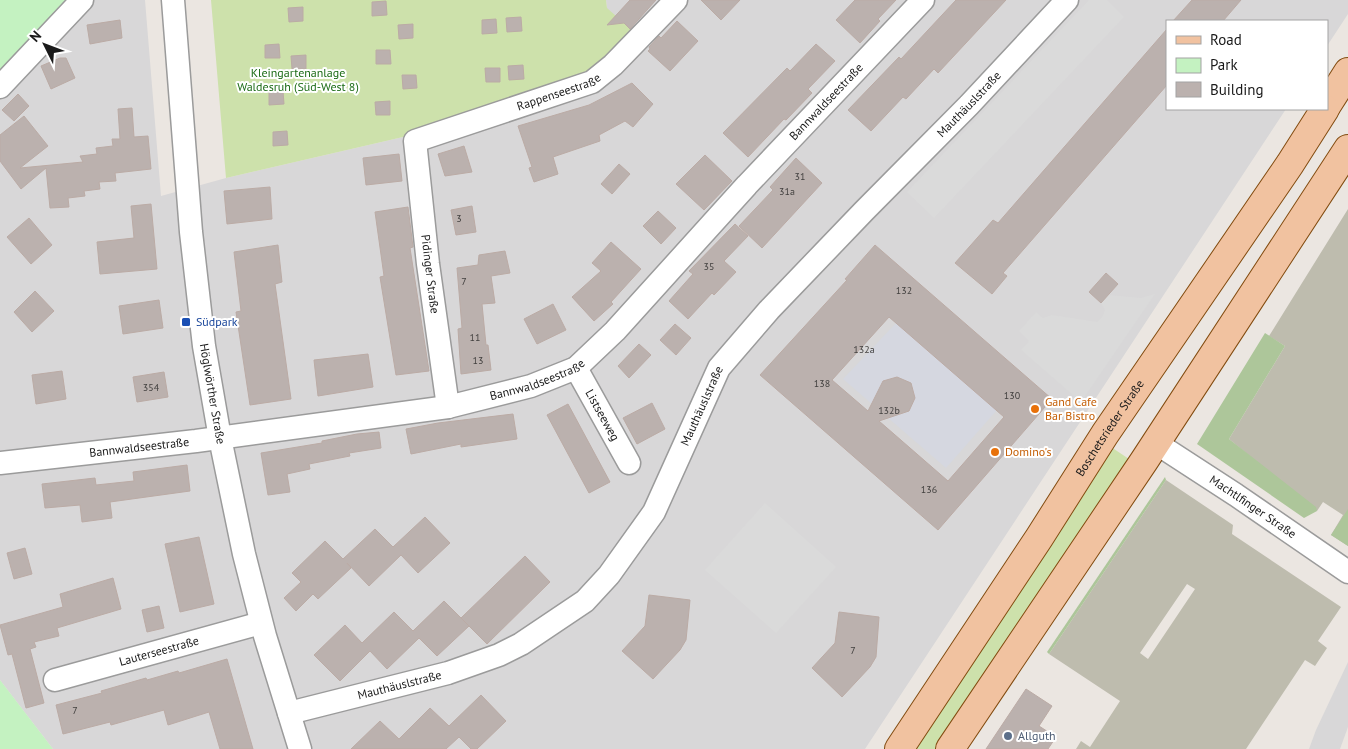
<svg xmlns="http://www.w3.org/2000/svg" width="1348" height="749" viewBox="0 0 1348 749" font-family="'PT Sans',sans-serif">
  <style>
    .residential { fill: #d8d7d8 }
    .construction { fill: #bebcae; fill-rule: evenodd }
    .grass { fill: #cde1ab }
    .forest { fill: #adc69a }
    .park { fill: #c4f2c1 }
    .parking { fill: #dadada }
    .plaza { fill: #d5d7e0 }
    .building { fill: #bbb1ae; stroke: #bbaba5; fill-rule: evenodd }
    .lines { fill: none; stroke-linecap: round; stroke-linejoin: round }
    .minor-casing { stroke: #9b9b9b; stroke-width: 25 }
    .major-casing { stroke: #824b0f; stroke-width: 30 }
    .minor { stroke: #fff; stroke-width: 22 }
    .major { stroke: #f1c2a0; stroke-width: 28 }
    .transit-dot { fill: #1a4fb4; stroke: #fff; stroke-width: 2 }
    .food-dot { fill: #e8710a; stroke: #fff; stroke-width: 2 }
    .service-dot { fill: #5c6f8a; stroke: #fff; stroke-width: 2 }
    .labels { text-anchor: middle; stroke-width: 4; stroke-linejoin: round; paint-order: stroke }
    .number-label { font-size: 10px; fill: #42403f }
    .park-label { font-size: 12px; fill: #1b6b16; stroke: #fff }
    .street-label { font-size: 12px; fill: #1a1a1a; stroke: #fff }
    .transit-label { font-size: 12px; fill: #164399; stroke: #fff; text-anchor: start }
    .food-label { font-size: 12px; fill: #c56008; stroke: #fff; text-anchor: start }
    .service-label { font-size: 12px; fill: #4e5e75; stroke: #fff; text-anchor: start }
  </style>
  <rect width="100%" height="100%" fill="#ebe6e1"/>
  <g class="residential">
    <polygon points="79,0 145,0 161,196 226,178 403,137 607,8 606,0 1348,0 1348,14 1327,46 1327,21 1167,21 1167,109 1286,109 865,749 53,749 0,680 0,83"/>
    <polygon points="1348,662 1348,727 1340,749 1309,749 1316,730"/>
  </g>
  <g class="construction">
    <polygon points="1348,209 1348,546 1331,535 1343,515 1323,502 1317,511 1229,439 1285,346 1269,336"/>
    <path d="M1166 480 1233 525 1232 534 1341 607 1318 641 1327 648 1315 666 1305 660 1246 749H1076L1081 741 1090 747 1120 701 1049 654ZM1187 584 1195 589 1148 659 1140 653Z"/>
  </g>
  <g class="grass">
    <polygon points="211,0 606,0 607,8 634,32 609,56 580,77 403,137 226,178"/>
    <polygon points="1111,447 1129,459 937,749 911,749"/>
  </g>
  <g class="forest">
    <polygon points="1265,333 1285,346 1229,439 1316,507 1317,511 1304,518 1197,444"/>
    <polygon points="1165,477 1166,480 1049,654 1047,652"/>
    <polygon points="1348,509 1348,546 1331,535"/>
  </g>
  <g class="park">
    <polygon points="0,0 79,0 0,83"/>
    <polygon points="0,680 53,749 0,749"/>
  </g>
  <g class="parking">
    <polygon points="1089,0 1107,0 1124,17 934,218 907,192"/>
    <polygon points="1155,294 1079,405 1074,396 1021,350 1029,341 1019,331 1036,312 1043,318 1052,315 1097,322 1103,316 1105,310 1101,303 1108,295 1141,298"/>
    <polygon points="765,503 836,567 776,633 705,570"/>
  </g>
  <polygon class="plaza" points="897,322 997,410 946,468 843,379"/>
  <g class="building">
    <polygon points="630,0 656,0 630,29 624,23 607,25"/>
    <polygon points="701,0 740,0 721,20"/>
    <polygon points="855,0 896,0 878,19 880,21 860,43 836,20"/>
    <polygon points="956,0 1006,0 938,73 934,69 906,99 903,97 871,131 848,110 899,57 901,59"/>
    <polygon points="1192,0 1241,0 1223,21 1173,21"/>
    <polygon points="386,1 387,15 372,16 372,2"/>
    <polygon points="303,7 303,21 289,22 288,8"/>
    <polygon points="521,17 522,31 507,32 506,18"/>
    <polygon points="496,19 497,33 482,34 482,20"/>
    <polygon points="120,20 122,38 90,44 87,25"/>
    <polygon points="677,21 698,41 670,71 648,51 650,49 649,47 659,36 661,38"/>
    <polygon points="413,24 413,38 399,39 398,25"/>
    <polygon points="1167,29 1167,85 1003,273 1007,276 992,294 955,263 993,220 998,223"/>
    <polygon points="279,44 280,58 265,58 265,45"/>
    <polygon points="816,44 835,61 808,89 812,93 786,120 784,119 748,157 723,133 787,68 790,71"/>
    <polygon points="376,50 390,50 391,64 376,64"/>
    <polygon points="306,55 306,69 292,69 291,56"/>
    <polygon points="60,58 66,58 75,78 51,89 41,66"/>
    <polygon points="523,65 524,79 509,80 508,66"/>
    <polygon points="485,68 500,68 500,82 486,82"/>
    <polygon points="402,75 416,75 417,88 403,89"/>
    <polygon points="632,83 653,104 633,127 625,121 599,135 600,141 553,157 558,174 534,182 529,168 532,167 518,126 589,105"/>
    <polygon points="269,91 283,91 284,104 269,105"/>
    <polygon points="18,94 29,106 14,121 2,110"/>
    <polygon points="390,101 390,115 376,115 375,102"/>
    <polygon points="132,108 134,137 148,136 151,169 115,173 116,181 99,182 100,189 84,191 85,196 68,198 69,207 50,208 46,168 21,189 0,161 0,135 24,116 48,146 20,168 83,162 80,156 97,154 96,148 113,146 112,139 120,139 118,109"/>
    <polygon points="287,131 288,145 273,146 273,132"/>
    <polygon points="464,146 472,172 445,176 438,154"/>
    <polygon points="399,154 402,181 366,185 363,158"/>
    <polygon points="705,155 732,181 704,210 676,184"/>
    <polygon points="796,158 822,183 762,248 739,226 773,190 770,187"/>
    <polygon points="619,164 630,174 612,194 601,184"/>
    <polygon points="270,187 272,219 227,224 224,191"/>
    <polygon points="151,204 157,269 100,274 97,242 134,238 131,206"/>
    <polygon points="472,206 476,232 456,235 451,210"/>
    <polygon points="408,207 413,247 410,248 429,371 396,375 380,277 384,276 375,212"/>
    <polygon points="658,211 676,228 661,244 643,226"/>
    <polygon points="29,218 52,245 31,264 7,237"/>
    <polygon points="735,224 748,236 724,261 736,272 714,295 712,293 688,319 669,301 693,274 689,271"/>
    <polygon points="611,242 641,269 611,302 613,304 594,321 572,297 601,271 592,263"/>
    <polygon points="278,245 282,282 275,284 291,399 250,405 236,312 241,311 234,252"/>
    <path d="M875 245 1052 399 938 530 760 375 847 280 845 279ZM889 317 1004 417 948 481 879 421 909 411 915 398 911 383 897 377 883 381 868 411 832 380Z"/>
    <polygon points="505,251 510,273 491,276 495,303 482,304 486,345 488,345 491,370 461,374 458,329 462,328 457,268 478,265 479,255"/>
    <polygon points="1106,273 1118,284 1101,303 1089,292"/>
    <polygon points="35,291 54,311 32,332 14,312"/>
    <polygon points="159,300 163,328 123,334 119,306"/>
    <polygon points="553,304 566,330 537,344 524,319"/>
    <polygon points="675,324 691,338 676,355 660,340"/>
    <polygon points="639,344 651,355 629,378 618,366"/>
    <polygon points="368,354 373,387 318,396 314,360"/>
    <polygon points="62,371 66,399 36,404 32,375"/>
    <polygon points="164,372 168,397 137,402 133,377"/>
    <polygon points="652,403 665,429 637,444 623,418"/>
    <polygon points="568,404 610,482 589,493 547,415"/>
    <polygon points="513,414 517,439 461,447 461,444 411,454 406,429 438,423"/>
    <polygon points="379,432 381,448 349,453 350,456 309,464 310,469 287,474 290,492 268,495 261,453 322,443 322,441 357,434"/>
    <polygon points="187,465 190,491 110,502 112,518 82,522 80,505 45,508 42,484 95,478 96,485 134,481 133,472"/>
    <polygon points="425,517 450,543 418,573 401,555 369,586 347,563 351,568 318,599 313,594 296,611 284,598 301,582 292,573 325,541 343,559 375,529 393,547"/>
    <polygon points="199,537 214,604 180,612 165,544"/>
    <polygon points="25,548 32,574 14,579 7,553"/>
    <polygon points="525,556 550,582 487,644 461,618"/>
    <polygon points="113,578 121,609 57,628 59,636 34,642 36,647 30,649 44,703 26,708 12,654 8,655 0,625 63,607 60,594"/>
    <polygon points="649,595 690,600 686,640 680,650 653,679 622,651 645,626"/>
    <polygon points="444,601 469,626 437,656 419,638 387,669 370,651 340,681 314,655 345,625 362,643 394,612 413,631"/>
    <polygon points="159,606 164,628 147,632 142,610"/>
    <polygon points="839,612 879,617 876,657 870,667 842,697 812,668 835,643"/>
    <polygon points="227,659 253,749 220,749 209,712 168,725 164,710 111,725 110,722 63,734 56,705 102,693 101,691 146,678 147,680 178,671 179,673"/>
    <polygon points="1026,689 1052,706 1039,726 1056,737 1048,749 986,749"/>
    <polygon points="481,695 506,721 477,749 471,749 459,737 446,749 351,749 380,721 399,739 430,708 449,726"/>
  </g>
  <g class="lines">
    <defs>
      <g id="minor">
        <path id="s1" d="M173 0 191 232 204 346 220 438 244 554 265 636 300 749"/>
        <polyline points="0,87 82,0"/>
        <path id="s2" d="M576 368 629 463"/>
        <path id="s3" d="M448 407 428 264 415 141 592 82 613 65 676 0"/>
        <path id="s4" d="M1156 443 1236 495 1348 572"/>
        <path id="s5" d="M0 463 196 441 448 407 531 386 576 368 615 331 747 185 923 0"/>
        <path id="s6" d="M55 680 261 623"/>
        <path id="s7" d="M289 713 448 673 499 655 521 644 585 601 609 575 654 512 719 368 769 310 864 211 969 105 1067 0"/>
      </g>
      <g id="major">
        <polyline points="1327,105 1348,72"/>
        <path id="s8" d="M899 749 1039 538 1105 434 1290 164 1325 109"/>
        <polyline points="950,749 1144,461 1348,149"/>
      </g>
    </defs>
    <use href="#minor" class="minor-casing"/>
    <use href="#major" class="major-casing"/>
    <use href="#minor" class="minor"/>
    <use href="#major" class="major"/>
  </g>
  <rect class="transit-dot" x="181" y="317" width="10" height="10" rx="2.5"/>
  <g class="food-dot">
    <circle cx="1035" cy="409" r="5"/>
    <circle cx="995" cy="452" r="5"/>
  </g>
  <circle class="service-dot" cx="1008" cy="736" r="5"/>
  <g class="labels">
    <g class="number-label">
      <text x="800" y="180">31</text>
      <text x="787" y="195">31a</text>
      <text x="459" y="222">3</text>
      <text x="709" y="270">35</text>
      <text x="464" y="285">7</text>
      <text x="904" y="294">132</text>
      <text x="475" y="341">11</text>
      <text x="864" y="353">132a</text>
      <text x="478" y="364">13</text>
      <text x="822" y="387">138</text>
      <text x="151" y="391">354</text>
      <text x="1012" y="399">130</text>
      <text x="889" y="414">132b</text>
      <text x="929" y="493">136</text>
      <text x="853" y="654">7</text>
      <text x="75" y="714">7</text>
    </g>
    <g class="park-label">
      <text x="298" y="77">Kleingartenanlage<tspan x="298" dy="14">Waldesruh (Süd-West 8)</tspan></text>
    </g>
    <g class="street-label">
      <text dy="4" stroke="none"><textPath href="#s3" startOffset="420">Rappenseestraße</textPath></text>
      <text dy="4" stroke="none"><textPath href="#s5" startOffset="951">Bannwaldseestraße</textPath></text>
      <text dy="4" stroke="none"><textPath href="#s7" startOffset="954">Mauthäuslstraße</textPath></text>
      <text transform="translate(430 274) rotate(83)" y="4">Pidinger Straße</text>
      <text dy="4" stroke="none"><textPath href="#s5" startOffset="545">Bannwaldseestraße</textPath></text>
      <text dy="4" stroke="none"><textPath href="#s1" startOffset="396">Höglwörther Straße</textPath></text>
      <text dy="4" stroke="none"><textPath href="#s7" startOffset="549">Mauthäuslstraße</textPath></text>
      <text dy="4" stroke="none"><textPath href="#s2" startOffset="54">Listseeweg</textPath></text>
      <text dy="4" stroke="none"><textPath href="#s8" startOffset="384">Boschetsrieder Straße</textPath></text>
      <text dy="4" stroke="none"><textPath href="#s5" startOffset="140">Bannwaldseestraße</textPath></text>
      <text dy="4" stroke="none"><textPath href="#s4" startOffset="116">Machtlfinger Straße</textPath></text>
      <text dy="4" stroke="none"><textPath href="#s6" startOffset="108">Lauterseestraße</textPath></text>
      <text dy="4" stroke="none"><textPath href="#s7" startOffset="114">Mauthäuslstraße</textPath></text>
    </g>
    <g class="transit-label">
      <text x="196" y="326">Südpark</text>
    </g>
    <g class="food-label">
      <text x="1045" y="406">Gand Cafe<tspan x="1045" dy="14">Bar Bistro</tspan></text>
      <text x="1005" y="456">Domino's</text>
    </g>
    <g class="service-label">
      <text x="1018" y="740">Allguth</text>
    </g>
  </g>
  <rect x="1166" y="20" width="162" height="90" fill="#ffffff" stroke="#a3a3a3"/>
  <rect x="1176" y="36" width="25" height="8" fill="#f1c2a0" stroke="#a3a3a3"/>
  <text x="1210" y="45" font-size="15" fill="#1a1a1a">Road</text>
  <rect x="1176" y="58" width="25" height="15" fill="#c4f2c1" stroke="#a3a3a3"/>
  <text x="1210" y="70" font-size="15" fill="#1a1a1a">Park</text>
  <rect x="1176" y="82" width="25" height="15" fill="#bbb1ae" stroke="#a3a3a3"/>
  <text x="1210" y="95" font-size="15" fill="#1a1a1a">Building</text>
  <g transform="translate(45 45) rotate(312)" stroke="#ffffff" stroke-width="4" paint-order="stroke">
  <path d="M0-4L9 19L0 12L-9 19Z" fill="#1a1a1a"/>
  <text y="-8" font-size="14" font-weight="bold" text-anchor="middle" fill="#1a1a1a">N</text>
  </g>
</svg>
